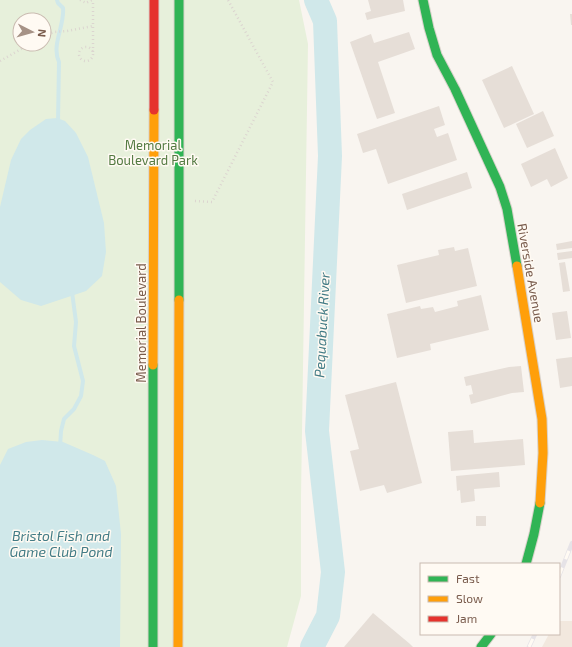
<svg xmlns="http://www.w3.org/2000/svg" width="572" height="647" viewBox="0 0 572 647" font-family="'Exo 2',sans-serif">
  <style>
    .residential { fill: #f2e8de }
    .green { fill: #e7f0db; fill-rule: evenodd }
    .water { fill: #d0e8ea }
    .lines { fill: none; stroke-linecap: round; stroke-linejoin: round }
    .stream { stroke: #d0e8ea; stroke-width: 4 }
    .river { stroke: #d0e8ea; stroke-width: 24 }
    .building { fill: #e6ded7 }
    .fast-casing { stroke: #d9d2cb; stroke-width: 11 }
    .slow-casing { stroke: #d9d2cb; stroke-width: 11 }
    .jam-casing { stroke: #d9d2cb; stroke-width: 11 }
    .path { stroke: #dcd5d0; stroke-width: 2.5; stroke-dasharray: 1 3; stroke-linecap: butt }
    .fast { stroke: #30b455; stroke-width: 9 }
    .slow { stroke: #ff9f0a; stroke-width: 9 }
    .jam { stroke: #e5322d; stroke-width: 9 }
    .rail-casing { stroke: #e6e3e7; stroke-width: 4.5 }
    .rail { stroke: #fffaf3; stroke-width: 3; stroke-dasharray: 9; stroke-linecap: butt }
    .labels { text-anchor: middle; stroke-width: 3; stroke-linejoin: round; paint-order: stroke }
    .park-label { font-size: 13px; fill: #537a41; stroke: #fffaf3 }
    .street-label { font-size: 13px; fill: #7a5c4d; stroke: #fffaf3 }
    .water-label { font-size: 14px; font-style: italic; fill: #437c86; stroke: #fffaf3 }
  </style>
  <rect width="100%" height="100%" fill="#f9f5f0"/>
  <polygon class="residential" points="559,621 572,621 572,647 542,647 549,634 559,634"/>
  <path class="green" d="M0 0H299L308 44 301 497V596L287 647H0ZM20 20H44V44H20Z"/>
  <g class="water">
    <polygon points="57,118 65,121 76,133 88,157 104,223 106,252 102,276 86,291 41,306 21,300 0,282 0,207 11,160 21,139 30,130 46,119"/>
    <polygon points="42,440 63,442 93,455 105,461 116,486 121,534 120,647 0,647 0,465 8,449 26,442"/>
  </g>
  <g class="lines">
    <g class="stream">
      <path d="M57 0 58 3 63 8C65 25 51 45 59 62L58 122"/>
      <polyline points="60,447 61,431 64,419 74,409 81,396 83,381 74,346 76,322 72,292"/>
    </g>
    <polyline class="river" points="312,647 328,616 333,572 317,431 330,156 325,21 316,0"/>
  </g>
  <g class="building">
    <polygon points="368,0 403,0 405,11 367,20 365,13 371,11"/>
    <polygon points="570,14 572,14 572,25 571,25"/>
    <polygon points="409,32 415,49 378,62 395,113 377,119 350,42 371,34 374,43"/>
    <polygon points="512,66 534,114 504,128 482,80"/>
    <polygon points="439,106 445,125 434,129 437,137 448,133 457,160 388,184 376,149 363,153 357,134"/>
    <polygon points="543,111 554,136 527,148 516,124"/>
    <polygon points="555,148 568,178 551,187 547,179 531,187 521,164"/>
    <polygon points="467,172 472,188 407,210 402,194"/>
    <polygon points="572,241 572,248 557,250 556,244"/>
    <polygon points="454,247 455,251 468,248 477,286 406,303 397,265 439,255 438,250"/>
    <polygon points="572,251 572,258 558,260 557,253"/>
    <polygon points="565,262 570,291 563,292 559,263"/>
    <polygon points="481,295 489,330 430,344 431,350 397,358 387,314 420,306 421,309 433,307 435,312 458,306 457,301"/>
    <polygon points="567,311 571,338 556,340 552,313"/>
    <polygon points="572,357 572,386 560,388 556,359"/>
    <polygon points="521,366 524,392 512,393 471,404 469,395 473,394 471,385 466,386 464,377 509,367"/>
    <polygon points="396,382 422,483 387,493 384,485 360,491 350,451 359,449 345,395"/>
    <polygon points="473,430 474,443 523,439 525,465 451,471 448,432"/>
    <polygon points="499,472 500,487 474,489 475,501 461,503 460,490 457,491 456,476"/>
    <rect x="476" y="516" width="10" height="10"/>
    <polygon points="373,613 410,644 413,647 344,647"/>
  </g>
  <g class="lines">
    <defs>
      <g id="fast">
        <polyline points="423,0 429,28 437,55 455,89 500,187 507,209 517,266"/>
        <polyline points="179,300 179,0"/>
        <polyline points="526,564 534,534 540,503"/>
        <polyline points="153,647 153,365"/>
        <polyline points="481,647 491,634"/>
      </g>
      <g id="slow">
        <polyline points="517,266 542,419 543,453 540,503"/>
        <polyline points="153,365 154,110"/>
        <polyline points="178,647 179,300"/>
      </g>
      <polyline id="jam" points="154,110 154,0"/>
    </defs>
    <use href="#fast" class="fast-casing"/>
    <use href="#slow" class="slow-casing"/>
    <use href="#jam" class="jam-casing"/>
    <g class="path">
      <polyline points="80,0 86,3 92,0"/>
      <polyline points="44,36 54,32 67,31 93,26"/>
      <circle cx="86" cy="54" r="7"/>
      <polyline points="93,52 93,0"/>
      <polyline points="0,61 30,44"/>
      <polyline points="195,201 212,202 273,82 228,0"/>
    </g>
    <use href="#fast" class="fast"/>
    <use href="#slow" class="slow"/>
    <use href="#jam" class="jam"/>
    <defs>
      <g id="rail">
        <polyline points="559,576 572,543"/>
        <polyline points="529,647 535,634"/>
      </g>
    </defs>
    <use href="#rail" class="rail-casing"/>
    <use href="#rail" class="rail"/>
  </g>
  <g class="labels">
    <g class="park-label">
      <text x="153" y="150">Memorial<tspan x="153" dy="15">Boulevard Park</tspan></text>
    </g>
    <g class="street-label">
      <text transform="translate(531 273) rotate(80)" y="5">Riverside Avenue</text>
      <text transform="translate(141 323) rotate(-90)" y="5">Memorial Boulevard</text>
    </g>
    <g class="water-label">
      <text transform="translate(322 325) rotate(-87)" y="5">Pequabuck River</text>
      <text x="61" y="541">Bristol Fish and<tspan x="61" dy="16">Game Club Pond</tspan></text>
    </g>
  </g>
  <rect x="420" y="563" width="140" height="72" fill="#fffaf3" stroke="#cabbb1"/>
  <rect x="428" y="576" width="20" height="6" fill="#30b455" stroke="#cabbb1"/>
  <text x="456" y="583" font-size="12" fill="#7a5c4d">Fast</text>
  <rect x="428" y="596" width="20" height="6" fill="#ff9f0a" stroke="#cabbb1"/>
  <text x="456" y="603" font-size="12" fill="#7a5c4d">Slow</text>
  <rect x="428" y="616" width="20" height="6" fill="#e5322d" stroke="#cabbb1"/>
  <text x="456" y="623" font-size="12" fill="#7a5c4d">Jam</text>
  <g transform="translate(32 32) rotate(96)"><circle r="19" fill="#fffaf3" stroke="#cabbb1"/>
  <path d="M0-3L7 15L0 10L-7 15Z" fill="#a69286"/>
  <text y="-6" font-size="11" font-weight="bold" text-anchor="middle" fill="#7a5c4d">N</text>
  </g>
</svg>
